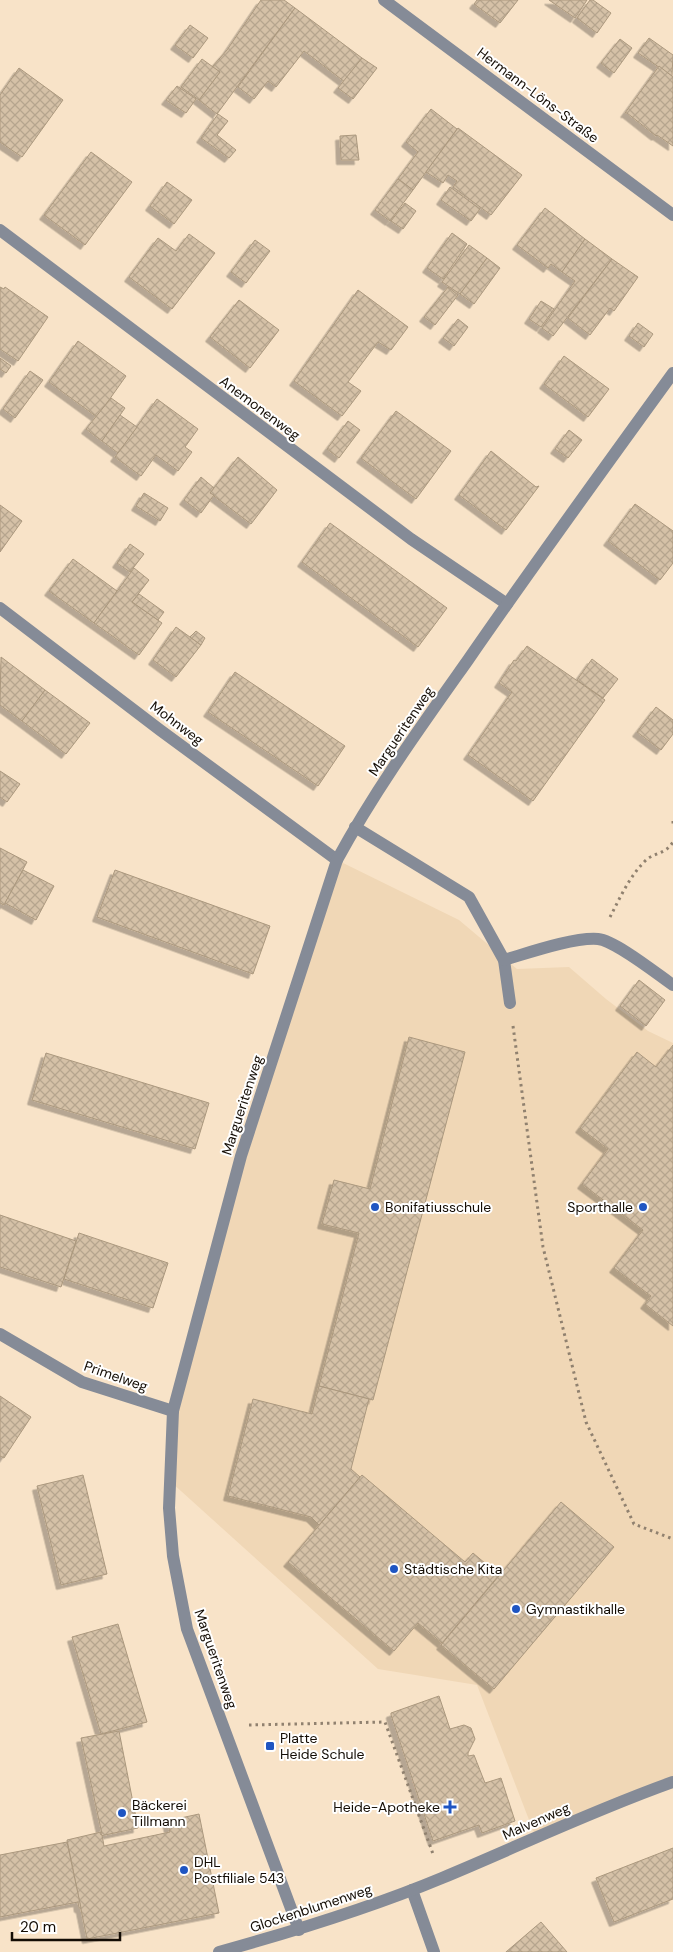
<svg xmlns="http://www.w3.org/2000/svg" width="673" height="1952" viewBox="0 0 673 1952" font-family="'DM Sans',sans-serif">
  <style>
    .built { fill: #f0d7b6 }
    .building { fill: url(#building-cross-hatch); stroke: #ab987e; filter: url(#shadow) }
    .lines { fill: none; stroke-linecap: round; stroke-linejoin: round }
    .path { stroke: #90816f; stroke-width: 3; stroke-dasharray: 2.5 4; stroke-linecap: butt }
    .service { stroke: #858b97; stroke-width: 12 }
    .minor { stroke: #858b97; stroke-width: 12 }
    .poi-dot { fill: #1f55c2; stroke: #fff; stroke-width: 2 }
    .labels { text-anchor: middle; stroke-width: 4; stroke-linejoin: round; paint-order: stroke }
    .street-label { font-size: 14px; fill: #140d05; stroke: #fff }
    .poi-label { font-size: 14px; fill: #140d05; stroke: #fff; text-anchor: start }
  </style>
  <defs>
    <pattern id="building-cross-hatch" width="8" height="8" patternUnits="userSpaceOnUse" patternTransform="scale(1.25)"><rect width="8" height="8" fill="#d5c1a7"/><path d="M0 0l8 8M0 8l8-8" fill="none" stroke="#b6a58e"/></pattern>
    <filter id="shadow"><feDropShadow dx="-4.5" dy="4.5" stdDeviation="0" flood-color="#0004"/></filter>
  </defs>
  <rect width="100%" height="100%" fill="#f8e3c8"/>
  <polygon class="built" points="337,860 459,920 517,969 569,967 606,999 648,1031 673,1043 673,1785 536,1838 477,1685 378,1669 171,1482 173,1411 241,1156"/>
  <g class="building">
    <polygon points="261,0 284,0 295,8 217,114 199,100 220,72 212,67 227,50"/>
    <polygon points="477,0 518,0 500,23 474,4"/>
    <polygon points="549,0 587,0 575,18"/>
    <polygon points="590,0 593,0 611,13 597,33 577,18"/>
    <polygon points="295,8 362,58 345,82 304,51 276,87 268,81 254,99 238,87"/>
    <polygon points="190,25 208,38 193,58 175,45"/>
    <polygon points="649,38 673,55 672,76 638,53"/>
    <polygon points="620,39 632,48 614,73 601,63"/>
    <polygon points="362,58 377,68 353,99 338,88"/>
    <polygon points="202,59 220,72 199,100 181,87"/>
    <polygon points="659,66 673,77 673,146 657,135 656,136 627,113 625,113"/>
    <polygon points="19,68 63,100 22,157 0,142 0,95"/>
    <polygon points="177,86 196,99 186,113 166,100"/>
    <polygon points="431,109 457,129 413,190 398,179 418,152 406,142"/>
    <polygon points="218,114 228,121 217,135 236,150 229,158 201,138"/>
    <polygon points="458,128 522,175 491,215 453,187 457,181 448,175 443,183 426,172"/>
    <polygon points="356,135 359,160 341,160 340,136"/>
    <polygon points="91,152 132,182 85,245 44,215"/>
    <polygon points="398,179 413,190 390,221 375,210"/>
    <polygon points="167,182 192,200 174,224 150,206"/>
    <polygon points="450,187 480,209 471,221 441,200"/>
    <polygon points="405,203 416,211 403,229 391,221"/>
    <polygon points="545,208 585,239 562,272 551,264 548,268 517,245"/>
    <polygon points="452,233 467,244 443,279 427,268"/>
    <polygon points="189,234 215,253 172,309 129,277 158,238 176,251"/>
    <polygon points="585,239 612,259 553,336 542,328 575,281 562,272"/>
    <polygon points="255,240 270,251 246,283 231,272"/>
    <polygon points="469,245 487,258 460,294 442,282"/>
    <polygon points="487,258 500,268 474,304 460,294"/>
    <polygon points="612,259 638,277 614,311 610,308 590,335 568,318"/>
    <polygon points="0,287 4,289 5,287 48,317 18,361 0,349"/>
    <polygon points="448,287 458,295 435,325 424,317"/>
    <polygon points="358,290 408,327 391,350 378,342 348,382 361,391 342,416 294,381"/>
    <polygon points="239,300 279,330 250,368 210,337"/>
    <polygon points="541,301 554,309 541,327 529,319"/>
    <polygon points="458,319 468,327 454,346 443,338"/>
    <polygon points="638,323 653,334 644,347 629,336"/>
    <polygon points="78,341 126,376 97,417 49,382"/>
    <polygon points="564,356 609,389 588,417 544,384"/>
    <polygon points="0,358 11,366 6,373 0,369"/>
    <polygon points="30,371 43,380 15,418 3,409"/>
    <polygon points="111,398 125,408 102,441 86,429"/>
    <polygon points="157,399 198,429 185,447 192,452 178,471 156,455 141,476 115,457"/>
    <polygon points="396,411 451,451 416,499 361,458"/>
    <polygon points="120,415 137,427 118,453 102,441"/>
    <polygon points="348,421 360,430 339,458 327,449"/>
    <polygon points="569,430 582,440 568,458 555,449"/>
    <polygon points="491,451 536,487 539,486 506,530 459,495"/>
    <polygon points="238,457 277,490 251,524 210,493"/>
    <polygon points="201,477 214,488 210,493 214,495 201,513 184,500"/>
    <polygon points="144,493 168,508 160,521 136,506"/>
    <polygon points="635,504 673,531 673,563 660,580 608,541"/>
    <polygon points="0,505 22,521 0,552"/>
    <polygon points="330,523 447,608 418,647 302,562"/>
    <polygon points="130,544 144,554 130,572 117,563"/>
    <polygon points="73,559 117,591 94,623 49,591"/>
    <polygon points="134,568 149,580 132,602 162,623 139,655 94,623"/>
    <polygon points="139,594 164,612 158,620 132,602"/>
    <polygon points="176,627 201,645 176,677 153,660"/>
    <polygon points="196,631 205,638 201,645 190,637"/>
    <polygon points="527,646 605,700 533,801 468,755 512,692 499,683 514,660 516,661"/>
    <polygon points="1,657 45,690 22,721 0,705"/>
    <polygon points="592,659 618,679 603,698 577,680"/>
    <polygon points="235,672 345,746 318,786 208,712"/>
    <polygon points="45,690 90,723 66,754 22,721"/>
    <polygon points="656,707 673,720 673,734 661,750 637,732"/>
    <polygon points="0,771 20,784 7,802 0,797"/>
    <polygon points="0,848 27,862 4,905 0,903"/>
    <polygon points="23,870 54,886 36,920 5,903"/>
    <polygon points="115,870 270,926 253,974 97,917"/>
    <polygon points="639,980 665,1000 646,1026 620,1006"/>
    <polygon points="409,1037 465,1052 373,1400 319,1386 359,1233 322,1224 334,1180 370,1189"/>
    <polygon points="673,1045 673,1326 645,1304 651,1296 614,1268 643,1230 582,1184 608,1149 580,1128 637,1052 656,1067"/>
    <polygon points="46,1053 209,1103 195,1149 32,1100"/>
    <polygon points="0,1215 76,1241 61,1287 0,1267"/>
    <polygon points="79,1233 168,1263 153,1308 64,1279"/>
    <polygon points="319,1386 369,1399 351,1469 360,1477 319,1525 311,1517 228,1496 253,1399 312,1414"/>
    <polygon points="0,1396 31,1417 4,1458 0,1456"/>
    <polygon points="83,1475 107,1574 61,1585 37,1486"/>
    <polygon points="362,1475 465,1562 473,1553 499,1575 442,1643 418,1623 394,1651 288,1562"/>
    <polygon points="561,1502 614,1547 494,1689 441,1645"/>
    <polygon points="118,1624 147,1722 101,1734 72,1637"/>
    <polygon points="439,1696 450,1729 464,1725 471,1728 475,1739 468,1753 468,1756 474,1755 485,1783 501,1778 515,1821 482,1833 479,1825 433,1841 391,1715 391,1713"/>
    <polygon points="119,1731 138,1828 100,1836 102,1834 81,1738"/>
    <polygon points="199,1814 219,1913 87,1939 67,1840 101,1832 100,1834 102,1835 104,1846 170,1832 167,1821"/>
    <polygon points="67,1842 81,1908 79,1908 78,1902 0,1917 0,1855"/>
    <polygon points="673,1848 673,1899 614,1922 596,1878"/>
    <polygon points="541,1922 567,1952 506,1952"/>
  </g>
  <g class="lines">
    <g class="path">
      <polyline points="673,821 673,826"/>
      <path d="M610 917C620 898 629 877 645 861 654 852 665 855 673 842"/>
      <polyline points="513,1026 543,1247 586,1422 634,1524 673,1539"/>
      <polyline points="249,1725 385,1722 433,1854"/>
    </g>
    <g class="service">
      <polyline points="355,827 469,897 504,960 510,1003"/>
      <path d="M504 960C528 953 574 937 598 939 616 941 657 974 673 985"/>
    </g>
    <g class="minor">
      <polyline points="384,0 673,215"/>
      <polyline points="0,230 411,539 507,604"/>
      <polyline points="0,608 160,730 337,860"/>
      <polyline points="0,1334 82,1382 173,1411"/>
      <polyline points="412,1890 434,1952"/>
      <path d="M299 1930 187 1629 173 1556 169 1508 173 1411 241 1156 337 860C375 790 422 725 468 660 535 563 604 468 673 373"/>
      <path d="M219 1952C295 1931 370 1908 442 1878 519 1846 594 1810 673 1782"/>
    </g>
  </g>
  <g class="poi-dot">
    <circle cx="375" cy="1207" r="5"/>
    <circle cx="643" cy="1207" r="5"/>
    <circle cx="394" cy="1569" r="5"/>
    <circle cx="516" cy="1609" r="5"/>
    <rect x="265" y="1741" width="10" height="10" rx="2.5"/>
    <path d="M447.5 1799.5h5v5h5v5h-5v5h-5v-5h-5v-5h5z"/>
    <circle cx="122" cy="1813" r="5"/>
    <circle cx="184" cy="1870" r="5"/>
  </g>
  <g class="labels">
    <g class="street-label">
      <text transform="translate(538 95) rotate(37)" y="5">Hermann-Löns-Straße</text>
      <text transform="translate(260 408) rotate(37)" y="5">Anemonenweg</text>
      <text transform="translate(177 723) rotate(37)" y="5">Mohnweg</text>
      <text transform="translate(401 731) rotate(-56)" y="5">Margueritenweg</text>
      <text transform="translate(242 1105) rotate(-72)" y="5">Margueritenweg</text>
      <text transform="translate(116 1376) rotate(19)" y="5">Primelweg</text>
      <text transform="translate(216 1659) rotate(71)" y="5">Margueritenweg</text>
      <text transform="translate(536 1821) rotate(-24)" y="5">Malvenweg</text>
      <text transform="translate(311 1908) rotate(-18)" y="5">Glockenblumenweg</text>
    </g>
    <g class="poi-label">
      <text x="385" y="1212">Bonifatiusschule</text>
      <text x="633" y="1212" text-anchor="end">Sporthalle</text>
      <text x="404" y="1574">Städtische Kita</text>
      <text x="526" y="1614">Gymnastikhalle</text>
      <text x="280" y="1743">Platte<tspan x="280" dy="16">Heide Schule</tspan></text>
      <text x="132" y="1810">Bäckerei<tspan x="132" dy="16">Tillmann</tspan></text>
      <text x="440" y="1812" text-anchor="end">Heide-Apotheke</text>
      <text x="194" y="1867">DHL<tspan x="194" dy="16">Postfiliale 543</tspan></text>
    </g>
  </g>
  <path d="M12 1932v8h108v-8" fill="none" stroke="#140d05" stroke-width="2.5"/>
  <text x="20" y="1932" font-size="15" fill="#140d05" stroke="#ffffff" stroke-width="4" paint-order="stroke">20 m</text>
</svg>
